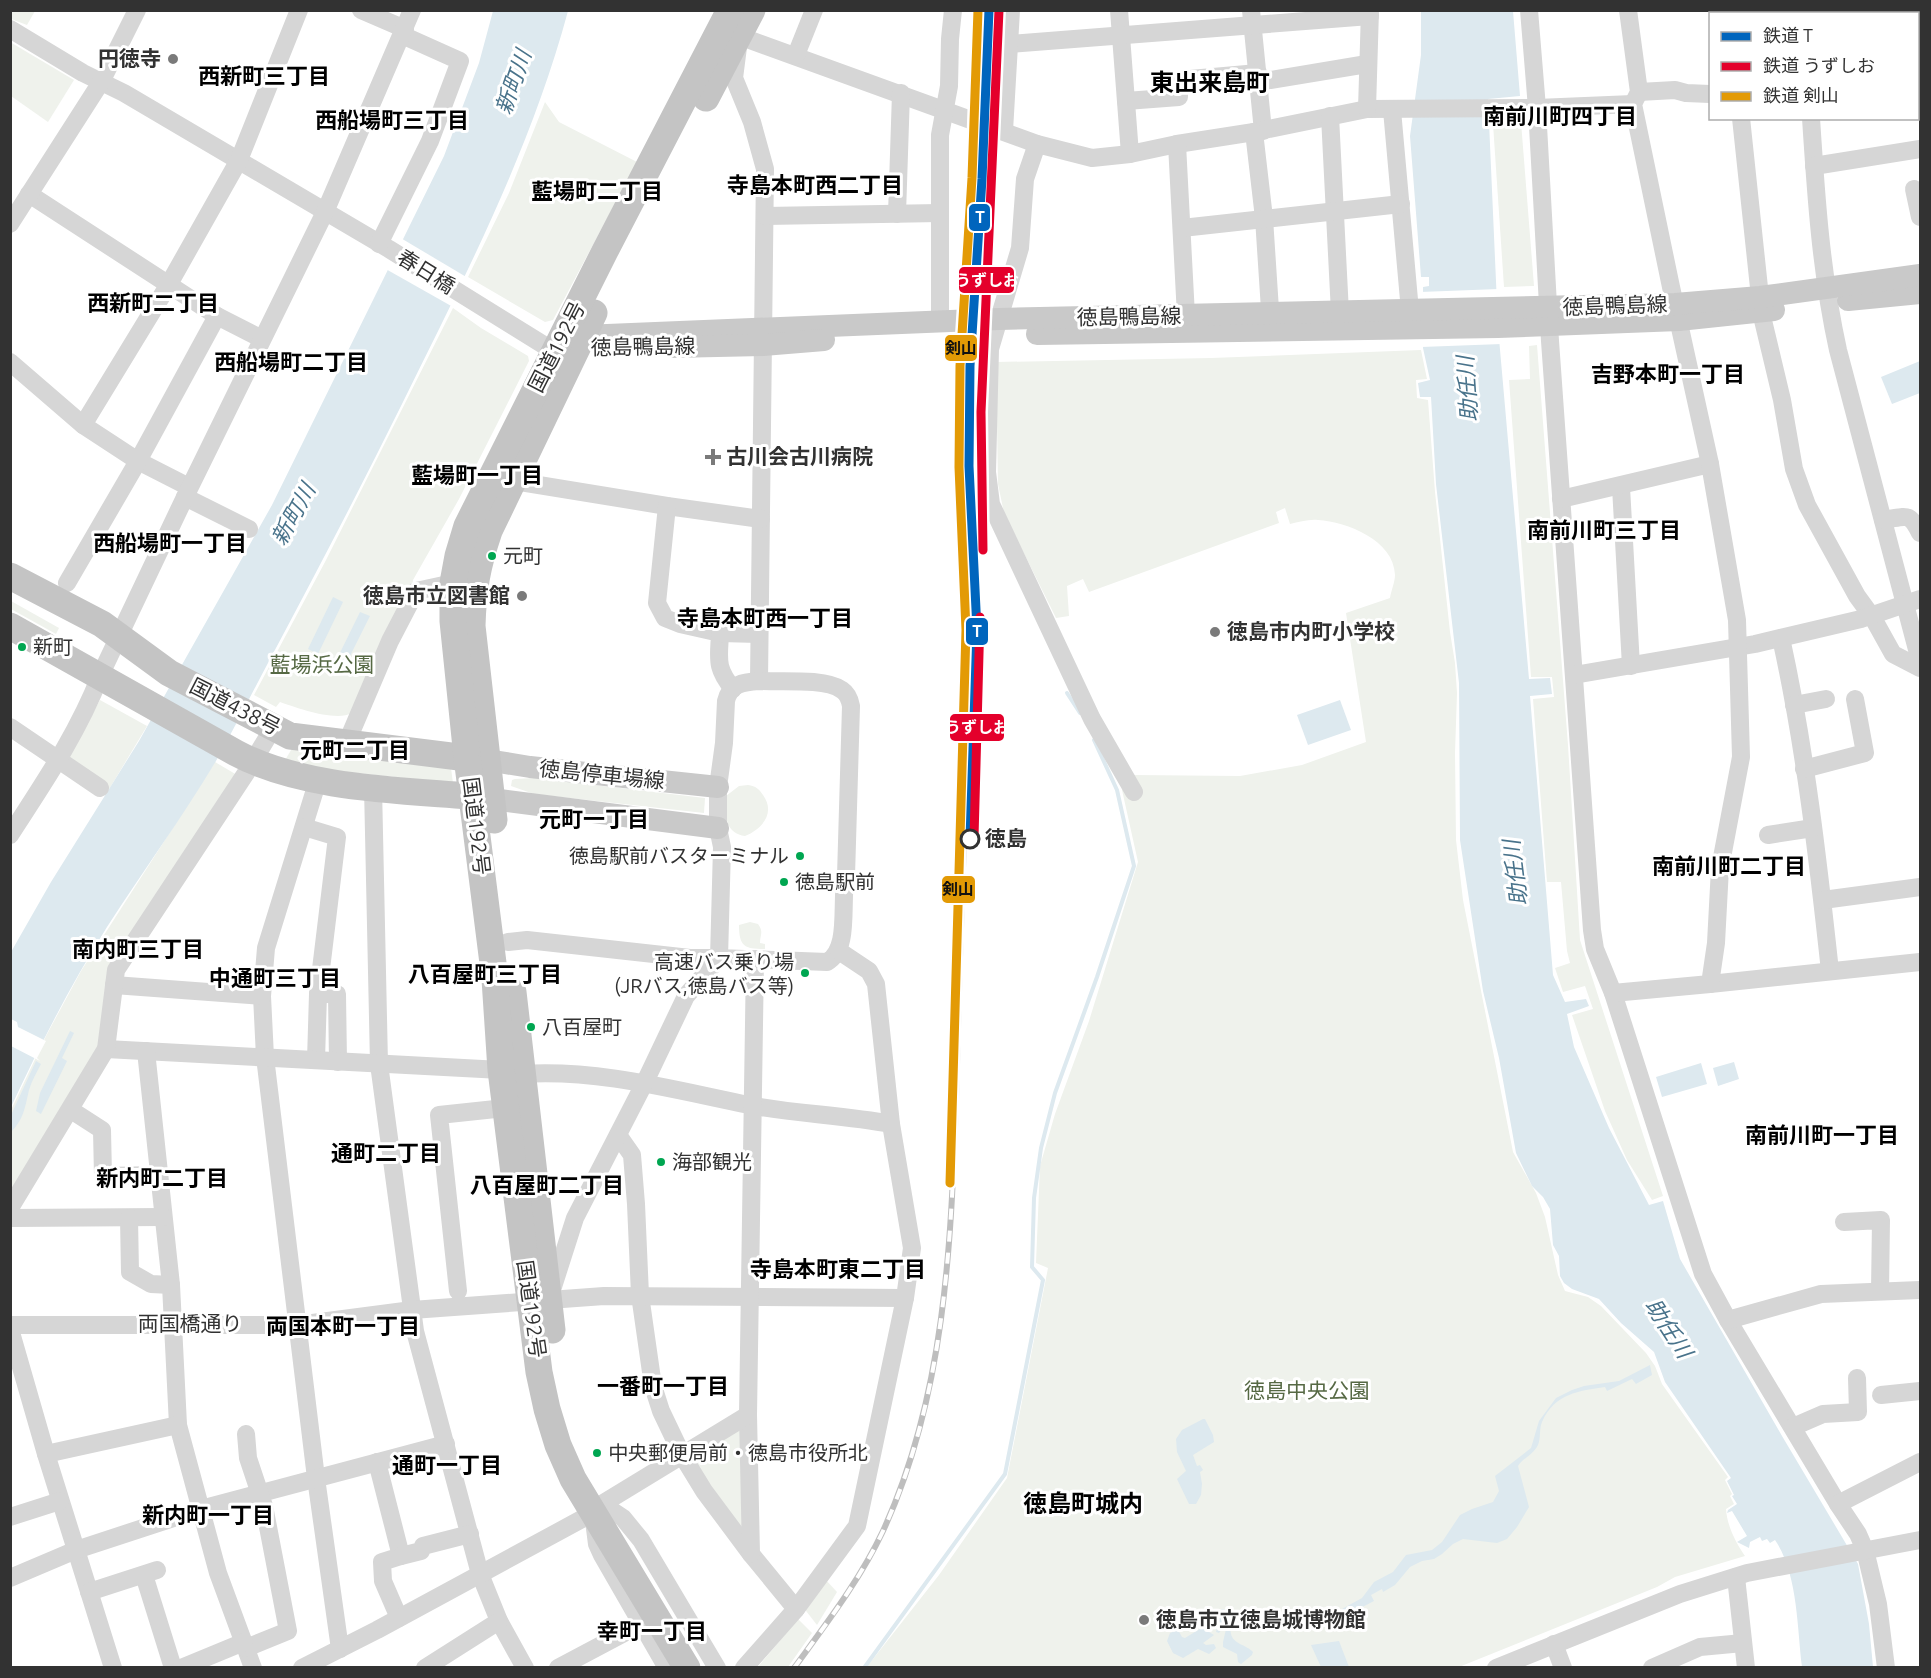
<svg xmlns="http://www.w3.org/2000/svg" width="1931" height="1678" viewBox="0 0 1931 1678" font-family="Ubuntu,'Noto Sans JP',sans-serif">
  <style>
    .green { fill: #eff2ec }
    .water { fill: #dde9ef }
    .pier { fill: #fff }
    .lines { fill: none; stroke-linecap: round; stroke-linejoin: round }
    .stream { stroke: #dde9ef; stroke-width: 4 }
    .minor { stroke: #d6d6d6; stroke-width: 18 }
    .major { stroke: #c9c9c9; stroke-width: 22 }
    .highway { stroke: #c4c4c4; stroke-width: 27 }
    .rail-casing { stroke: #bebebe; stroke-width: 6 }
    .rail { stroke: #fff; stroke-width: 4; stroke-dasharray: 11; stroke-linecap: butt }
    .rail-1-casing { stroke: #fff; stroke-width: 14 }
    .rail-2-casing { stroke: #fff; stroke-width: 14 }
    .rail-3-casing { stroke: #fff; stroke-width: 14 }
    .rail-1 { stroke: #0065bd; stroke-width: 9 }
    .rail-2 { stroke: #e4002b; stroke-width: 9 }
    .rail-3 { stroke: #e39a05; stroke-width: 9 }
    .poi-dot { fill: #7a7a7a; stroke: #fff; stroke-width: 2 }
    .bus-dot { fill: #00a651; stroke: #fff; stroke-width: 2 }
    .stop-dot { fill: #fff; stroke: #323232; stroke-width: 3 }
    .labels { text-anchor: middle; stroke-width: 6; stroke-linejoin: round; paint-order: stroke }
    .bus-label { font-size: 20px; fill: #323232; stroke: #fff; text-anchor: start }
    .poi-label { font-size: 21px; font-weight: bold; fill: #323232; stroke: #fff; text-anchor: start }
    .street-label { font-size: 21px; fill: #323232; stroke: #fff }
    .park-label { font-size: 21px; fill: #566944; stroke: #fff }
    .stop-label { font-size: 21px; font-weight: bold; fill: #323232; stroke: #fff; text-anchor: start }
    .neighbourhood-label { font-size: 22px; font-weight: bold; fill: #000; stroke: #fff }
    .water-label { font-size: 22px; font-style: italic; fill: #49738b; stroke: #fff }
    .quarter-label { font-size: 24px; font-weight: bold; fill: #000; stroke: #fff }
    .line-badge { stroke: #fff; stroke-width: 2 }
    .badge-label { font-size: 16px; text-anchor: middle; font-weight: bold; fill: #fff }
    .pale-badge-label { font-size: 16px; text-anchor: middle; font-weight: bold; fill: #111 }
  </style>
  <rect width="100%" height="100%" fill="#fff"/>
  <g class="green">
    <polygon points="10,11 11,10 35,11 27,25 11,19"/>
    <polygon points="10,42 74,80 48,122 11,96"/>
    <polygon points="545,102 559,122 637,162 553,320 545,322 468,277 509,193"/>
    <polygon points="1521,122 1534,286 1504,287 1493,124"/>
    <path d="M453 308 481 328 528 356 529 361 459 499 413 580 412 587 352 713C336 722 297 708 280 702L276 707 254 695 325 562Z"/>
    <polygon points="1537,345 1568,745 1580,940 1663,1196 1652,1200 1627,1160 1605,1111 1572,1015 1593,1009 1585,986 1563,992 1555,968 1570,963 1567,951 1561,882 1547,882 1533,699 1554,697 1552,677 1531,677 1509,380 1530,379 1529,346"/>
    <path d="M1421 350 1427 379 1416 380 1417 398 1428 400 1435 492 1450 632 1455 663 1457 693 1455 753 1456 840 1463 900 1513 1152 1536 1193 1545 1217 1558 1275 1565 1291 1588 1297 1601 1306 1646 1353 1655 1366 1662 1384 1728 1477 1725 1480 1732 1494 1730 1496 1734 1504 1726 1509C1727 1526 1736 1543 1745 1556L1675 1577 1657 1587 1459 1667 866 1668 939 1575 1007 1478 1048 1268 1036 1263 1040 1166 1055 1114 1089 1021 1138 862 1122 790 1134 775 1240 776 1302 765 1366 742 1346 613 1390 598C1391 591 1395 582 1395 575 1394 540 1347 522 1318 520 1309 519 1299 522 1290 524L1285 508 1276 512 1279 523 1089 592 1083 579 1067 586 1069 616 1056 618 1004 513 998 484 996 362 1211 358Z"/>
    <polygon points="11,601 59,628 56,634 11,609"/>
    <polygon points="100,700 147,726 108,791 67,759"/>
    <polygon points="294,745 451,768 453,783 308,768 284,762"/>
    <polygon points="215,762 237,775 111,971 103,1037 11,1200 11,1110 46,1036 81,971"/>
    <polygon points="534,778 705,798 704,813 534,794 511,786 512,780 515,779"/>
    <path d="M748 785C756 786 759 789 763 795 776 813 762 829 745 836 723 832 726 814 726 796L739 786Z"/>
    <path d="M750 922 758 924C764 932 760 935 760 943L765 944V949C745 949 739 947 739 925Z"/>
    <polygon points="735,1429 741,1431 744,1533 695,1469 693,1455"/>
    <polygon points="824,1578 837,1592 817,1625 803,1607"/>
    <polygon points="798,1619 812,1633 788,1667 757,1668"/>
  </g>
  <g class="water">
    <path d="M493 11H568C531 149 465 276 402 404 359 491 314 577 268 663 251 695 234 729 216 761 182 818 143 871 107 927 70 986 40 1045 11 1107V952L51 882 139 741 272 505 444 156 479 63Z"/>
    <path d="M1421 11H1513L1520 96 1488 99 1498 327 1529 679 1550 678 1552 694 1530 696 1553 975 1565 1002 1586 999 1589 1006 1567 1014 1574 1047 1609 1128 1649 1205 1663 1201 1680 1259 1782 1436 1858 1564 1869 1624 1873 1667H1802C1797 1627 1798 1574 1775 1540L1770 1543 1767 1539 1762 1541 1760 1537 1750 1542 1749 1548 1737 1542 1747 1536 1732 1511 1727 1513 1728 1510 1737 1504 1732 1496 1734 1495 1727 1481 1731 1478 1665 1382 1654 1352 1621 1323 1599 1299 1572 1289 1564 1283 1560 1276 1559 1256 1553 1245 1550 1209 1543 1197 1532 1186 1516 1153 1499 1058 1483 991 1460 840 1459 683 1436 484 1431 397H1420L1418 383 1430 380 1423 348V287L1429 286V277H1421L1410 136 1421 55Z"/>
    <polygon points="1920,361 1920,393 1892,404 1881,377"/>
    <polygon points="333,597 343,602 318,654 308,649"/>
    <polygon points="360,612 370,616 344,668 335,663"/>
    <polygon points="1340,700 1351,730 1308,745 1297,715"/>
    <polygon points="70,1031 74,1033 62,1058 67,1061 41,1114 36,1111 40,1093"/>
    <path d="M36 1061 41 1064C37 1072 32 1080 29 1090 25 1107 24 1119 11 1132V1115Z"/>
    <polygon points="1734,1062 1739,1079 1718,1086 1713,1068"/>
    <polygon points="1701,1063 1707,1084 1662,1097 1656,1077"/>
    <path d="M1650 1365 1652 1375 1636 1384 1632 1379 1607 1391 1605 1387C1579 1391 1555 1393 1542 1422 1539 1429 1541 1438 1538 1445 1533 1455 1523 1458 1518 1466L1529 1507 1517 1527 1507 1539 1497 1543 1463 1539 1453 1544 1442 1554 1434 1559 1422 1561 1410 1567 1395 1585 1383 1592 1382 1589 1371 1595 1374 1601 1343 1617 1327 1629 1342 1609 1362 1598 1374 1582 1393 1572 1406 1555 1432 1550 1442 1542 1460 1515 1472 1509 1493 1502 1499 1491 1495 1476 1531 1448 1539 1421 1556 1398 1572 1390 1584 1386 1619 1381Z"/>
    <polygon points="1203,1419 1205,1419 1213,1435 1214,1442 1193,1455 1197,1466 1200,1465 1203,1470 1200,1472 1202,1484 1201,1495 1196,1504 1189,1504 1177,1479 1186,1471 1177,1452 1176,1439 1182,1430"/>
    <path d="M1222 1609 1226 1610C1232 1618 1229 1625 1231 1634 1233 1644 1247 1645 1253 1652L1252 1655 1241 1664 1238 1662 1237 1654 1223 1647V1642L1227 1625H1225L1219 1633 1216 1632 1219 1622 1215 1617Z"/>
    <polygon points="1208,1624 1212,1627 1209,1632 1214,1635 1203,1643 1206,1645 1214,1644 1216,1648 1209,1654 1198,1649 1183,1658 1173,1653 1167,1641 1170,1633 1178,1630 1182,1637 1185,1638"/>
    <polygon points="1339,1641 1349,1667 1321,1667 1311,1645"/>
  </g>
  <g class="pier">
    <polygon points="399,237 468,278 453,307 384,268"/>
    <polygon points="1499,289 1502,344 1421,347 1420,292"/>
    <polygon points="11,1019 17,1022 18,1027 46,1041 37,1058 40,1061 11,1046"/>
  </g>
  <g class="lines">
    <g class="stream">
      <polyline points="1067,693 1080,713"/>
      <polyline points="864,1668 1005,1474 1043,1280 1032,1267 1034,1198 1041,1148 1055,1093 1097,977 1134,866 1117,790 1094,740"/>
    </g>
    <g class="minor">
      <polyline points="361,10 405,29"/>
      <polyline points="1119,10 1130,154"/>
      <polyline points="1251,10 1263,131"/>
      <polyline points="1529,10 1537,108 1550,341 1592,930 1595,949 1613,993 1703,1274 1728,1320 1838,1504 1858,1534 1865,1550 1878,1604 1886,1668"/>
      <polyline points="1732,10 1732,14"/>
      <polyline points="1803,10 1803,14"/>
      <polyline points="733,26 739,36 1037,144 1092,158 1130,154 1177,144 1254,132 1367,109 1537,108 1633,104"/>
      <polyline points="10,29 83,73 124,93 389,249 555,352"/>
      <polyline points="1009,44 1370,16"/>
      <polyline points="738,47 734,78 752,122 765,169 759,681"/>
      <polyline points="796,55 814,10"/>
      <polyline points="1258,82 1367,64"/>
      <polyline points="1639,92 1675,90 1686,93 1710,94"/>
      <polyline points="1126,101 1179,97 1179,80 1258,73"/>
      <polyline points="1367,109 1370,10"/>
      <polyline points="1392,110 1410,311"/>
      <polyline points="1330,116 1340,313"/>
      <polyline points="1741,118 1760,297"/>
      <path d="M1811 118C1816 196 1821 273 1838 350L1920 661"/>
      <polyline points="1004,131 1011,10"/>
      <polyline points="1254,132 1264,218 1271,325"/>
      <polyline points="1037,144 1025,179 1020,248 990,349 987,472 991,504 1092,719 1134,792"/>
      <polyline points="1177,144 1186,316"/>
      <polyline points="1814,166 1920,149"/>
      <polyline points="1914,189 1920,217"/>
      <polyline points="29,194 217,316 262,339"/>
      <polyline points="897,214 901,93"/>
      <polyline points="765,216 940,213"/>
      <polyline points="10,224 101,82 137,10"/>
      <polyline points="1182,228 1401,204"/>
      <polyline points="379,244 430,141 460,61 402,35"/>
      <polyline points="1761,312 1782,400 1794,469 1807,505 1857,596 1873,618 1893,654 1920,668"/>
      <polyline points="940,321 940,135 949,86 950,39 953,10"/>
      <polyline points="10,362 83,425 138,461 189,487"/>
      <polyline points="83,425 169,284 239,160 299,10"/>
      <polyline points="514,481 667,506 761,519"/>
      <polyline points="1621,487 1631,666"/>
      <polyline points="185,497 249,529"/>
      <polyline points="1561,499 1710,464"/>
      <path d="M667 506 657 603 665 618 680 624 720 633C719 659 715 667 733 689"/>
      <path d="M1883 520C1906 517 1909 511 1920 533"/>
      <polyline points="67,583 138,461 217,316"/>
      <polyline points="720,633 759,634"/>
      <path d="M1781 638C1805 747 1818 860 1830 971"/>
      <polyline points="1574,675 1755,644 1861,619 1920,599"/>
      <path d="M759 681C780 682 826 678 842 690 848 694 850 700 851 706L846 876C840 900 851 949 827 962L719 958 722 847 718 828V787L724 743 726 701C730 684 743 682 759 681Z"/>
      <polyline points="1794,705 1826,699"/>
      <polyline points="10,727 100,788"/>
      <polyline points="347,742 390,641 416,591 453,583"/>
      <polyline points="1804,769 1865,753 1855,699"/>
      <polyline points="318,780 266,948 262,996 265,1057 316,1478 340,1649"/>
      <polyline points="373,787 379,1064 415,1331 480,1574 499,1621 525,1668"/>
      <polyline points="304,827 337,837 318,994 316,1060"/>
      <path d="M10 835C43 784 78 733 100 676L185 497 325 212 412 10"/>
      <polyline points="1768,835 1813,828"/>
      <polyline points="1823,900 1920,887"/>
      <polyline points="508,942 527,940 690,958 719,958"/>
      <polyline points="1710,984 1920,962"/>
      <polyline points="114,985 262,996"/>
      <polyline points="1613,993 1710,984 1716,943 1720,868 1741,757 1737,620 1710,464 1671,287 1633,104 1639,92 1628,10"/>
      <polyline points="318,994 337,994 338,1062"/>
      <polyline points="106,1049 501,1070"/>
      <polyline points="146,1051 171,1285 178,1425 218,1573 253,1668"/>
      <path d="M522 1074C599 1069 674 1090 749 1105 796 1114 844 1115 891 1124"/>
      <polyline points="71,1110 102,1130 103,1176 159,1175"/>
      <polyline points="618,1135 632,1155 636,1204 640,1295 653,1386 661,1411 682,1455 704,1491 751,1554 796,1609"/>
      <polyline points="10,1208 106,1049 116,970 246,773 273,728"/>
      <polyline points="10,1218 163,1217"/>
      <polyline points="129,1218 130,1272 151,1284 171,1285"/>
      <polyline points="1844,1222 1881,1220 1880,1291"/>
      <polyline points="458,1291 439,1115 505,1108"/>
      <polyline points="551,1293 575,1218 645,1082 686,996 719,958"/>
      <polyline points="1728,1320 1821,1294 1920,1290"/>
      <polyline points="10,1325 297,1325 412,1310 604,1296 905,1298"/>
      <polyline points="10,1329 46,1454 113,1668"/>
      <polyline points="1881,1395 1920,1391"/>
      <polyline points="1793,1427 1823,1414 1858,1412 1857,1378"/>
      <polyline points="46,1454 178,1425"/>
      <polyline points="377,1462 401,1556 382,1562 383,1581 399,1618"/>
      <polyline points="1838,1504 1920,1462"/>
      <polyline points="10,1517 60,1501"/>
      <polyline points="751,1554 748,1415 755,959"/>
      <polyline points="401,1556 421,1551 423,1546 470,1534"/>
      <polyline points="144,1575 173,1668"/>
      <polyline points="1736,1577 1746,1668"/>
      <polyline points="10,1578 76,1550 201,1509 446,1444"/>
      <polyline points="89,1592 157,1570"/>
      <polyline points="1554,1644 1563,1668"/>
      <polyline points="246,1648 288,1631 264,1506 248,1458 246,1434"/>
      <polyline points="181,1668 244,1642"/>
      <polyline points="302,1668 377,1630 593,1513 597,1544 602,1555 667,1668"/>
      <polyline points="425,1668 499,1621"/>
      <polyline points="558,1668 641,1624"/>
      <polyline points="717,1668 641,1540 623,1518 602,1504 748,1415"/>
      <polyline points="744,1668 796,1609 857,1526 905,1298 912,1248 891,1124 876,984 869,971 839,951"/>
      <polyline points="1496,1668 1680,1594 1747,1573 1920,1540"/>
      <polyline points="1652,1668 1700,1647 1743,1643"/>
    </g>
    <g class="major">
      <polyline points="1848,300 1920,293"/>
      <polyline points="1037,334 1498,327 1679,320 1774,310"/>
      <polyline points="570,343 583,336 999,319 1675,304 1760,297 1920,275"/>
      <polyline points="671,347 763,345 824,340"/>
      <polyline points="487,760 530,767 718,787"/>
      <polyline points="492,799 718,828"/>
    </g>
    <g class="highway">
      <polyline points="706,98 752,10"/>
      <polyline points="10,576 102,624 169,673 290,736 483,760"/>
      <path d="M10 626 236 753C307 791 411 790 491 798"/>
      <path d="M494 820 472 626C473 590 477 566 489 531L594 313"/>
      <polyline points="513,992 552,1330"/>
      <polyline points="687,1668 573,1479 558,1445 547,1409 539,1372 501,1070 495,979 467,757 453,621 453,583 458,556 467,526 605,251 730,10"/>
    </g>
    <defs>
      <g id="rail">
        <polyline points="956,419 956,453 970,617"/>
        <path d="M794 1668C826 1624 860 1580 883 1531 945 1396 951 1246 956 1101 958 1013 961 926 964 838"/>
      </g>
    </defs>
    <use href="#rail" class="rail-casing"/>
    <use href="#rail" class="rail"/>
    <defs>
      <polyline id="rail-1" points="970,839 977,630 969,466 970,366 982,179 989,10"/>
      <g id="rail-2">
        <polyline points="983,550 981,412 999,10"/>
        <polyline points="974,838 980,617"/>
      </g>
      <polyline id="rail-3" points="950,1183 966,630 959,467 960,366 972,178 978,10"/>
    </defs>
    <use href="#rail-1" class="rail-1-casing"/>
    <use href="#rail-2" class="rail-2-casing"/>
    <use href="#rail-3" class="rail-3-casing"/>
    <use href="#rail-1" class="rail-1"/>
    <use href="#rail-2" class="rail-2"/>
    <use href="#rail-3" class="rail-3"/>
  </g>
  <g class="poi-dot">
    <circle cx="173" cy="59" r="6"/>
    <path d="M710 448h6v6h6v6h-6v6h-6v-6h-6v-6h6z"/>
    <circle cx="522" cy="596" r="6"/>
    <circle cx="1215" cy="632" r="6"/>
    <circle cx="1144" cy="1620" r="6"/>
  </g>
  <g class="bus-dot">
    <circle cx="492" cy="556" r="5"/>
    <circle cx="22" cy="647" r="5"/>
    <circle cx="800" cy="856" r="5"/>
    <circle cx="784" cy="882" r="5"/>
    <circle cx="805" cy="973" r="5"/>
    <circle cx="531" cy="1027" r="5"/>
    <circle cx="661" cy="1162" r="5"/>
    <circle cx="597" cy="1453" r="5"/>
  </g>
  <circle class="stop-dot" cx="970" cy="839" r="9"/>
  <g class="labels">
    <g class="bus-label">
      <text x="503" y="563">元町</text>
      <text x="33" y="654">新町</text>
      <text x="789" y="863" text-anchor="end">徳島駅前バスターミナル</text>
      <text x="795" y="889">徳島駅前</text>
      <text x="794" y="969" text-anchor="end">高速バス乗り場<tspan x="794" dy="24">(JRバス,徳島バス等)</tspan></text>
      <text x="542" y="1034">八百屋町</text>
      <text x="672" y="1169">海部観光</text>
      <text x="608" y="1460">中央郵便局前・徳島市役所北</text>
    </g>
    <g class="poi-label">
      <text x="161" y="66" text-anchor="end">円徳寺</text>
      <text x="726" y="464">古川会古川病院</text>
      <text x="510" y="603" text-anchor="end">徳島市立図書館</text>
      <text x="1227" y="639">徳島市内町小学校</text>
      <text x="1156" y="1627">徳島市立徳島城博物館</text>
    </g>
    <g class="street-label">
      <text transform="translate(426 272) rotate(32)" y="7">春日橋</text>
      <text transform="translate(1615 306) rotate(-2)" y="7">徳島鴨島線</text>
      <text transform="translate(1129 317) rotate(-1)" y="7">徳島鴨島線</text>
      <text transform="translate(557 347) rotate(-63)" y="7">国道192号</text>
      <text transform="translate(643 347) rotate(-1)" y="7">徳島鴨島線</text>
      <text transform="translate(235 707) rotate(27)" y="7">国道438号</text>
      <text transform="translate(602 775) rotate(6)" y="7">徳島停車場線</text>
      <text transform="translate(476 826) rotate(83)" y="7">国道192号</text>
      <text transform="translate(531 1309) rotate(82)" y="7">国道192号</text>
      <text x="190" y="1331">両国橋通り</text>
    </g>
    <g class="park-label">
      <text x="322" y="672">藍場浜公園</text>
      <text x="1307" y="1398">徳島中央公園</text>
    </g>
    <g class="stop-label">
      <text x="985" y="846">徳島</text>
    </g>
    <g class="neighbourhood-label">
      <text x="264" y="84">西新町三丁目</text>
      <text x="1560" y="124">南前川町四丁目</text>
      <text x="392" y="128">西船場町三丁目</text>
      <text x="815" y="193">寺島本町西二丁目</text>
      <text x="597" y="199">藍場町二丁目</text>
      <text x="153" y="311">西新町二丁目</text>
      <text x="291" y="370">西船場町二丁目</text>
      <text x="1668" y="382">吉野本町一丁目</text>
      <text x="477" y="483">藍場町一丁目</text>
      <text x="1604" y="538">南前川町三丁目</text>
      <text x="170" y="551">西船場町一丁目</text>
      <text x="765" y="626">寺島本町西一丁目</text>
      <text x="355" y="758">元町二丁目</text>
      <text x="594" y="827">元町一丁目</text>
      <text x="1729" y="874">南前川町二丁目</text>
      <text x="138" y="957">南内町三丁目</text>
      <text x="485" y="982">八百屋町三丁目</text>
      <text x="275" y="986">中通町三丁目</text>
      <text x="1822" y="1143">南前川町一丁目</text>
      <text x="386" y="1161">通町二丁目</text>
      <text x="162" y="1186">新内町二丁目</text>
      <text x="547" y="1193">八百屋町二丁目</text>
      <text x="838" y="1277">寺島本町東二丁目</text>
      <text x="343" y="1334">両国本町一丁目</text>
      <text x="663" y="1394">一番町一丁目</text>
      <text x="447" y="1473">通町一丁目</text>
      <text x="208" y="1523">新内町一丁目</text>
      <text x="652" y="1639">幸町一丁目</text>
    </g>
    <g class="water-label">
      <text transform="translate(513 82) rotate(-71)" y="8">新町川</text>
      <text transform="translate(1467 389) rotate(-94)" y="8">助任川</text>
      <text transform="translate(293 514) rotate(-61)" y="8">新町川</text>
      <text transform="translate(1515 873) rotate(-97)" y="8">助任川</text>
      <text transform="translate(1669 1328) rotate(57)" y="8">助任川</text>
    </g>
    <g class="quarter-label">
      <text x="1210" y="91">東出来島町</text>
      <text x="1083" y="1512">徳島町城内</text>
    </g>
  </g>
  <g class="line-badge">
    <rect x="968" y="203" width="23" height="29" rx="6" fill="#0065bd"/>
    <rect x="958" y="266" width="57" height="28" rx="6" fill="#e4002b"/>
    <rect x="944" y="334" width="34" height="28" rx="6" fill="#e39a05"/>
    <rect x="965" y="617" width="24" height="29" rx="6" fill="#0065bd"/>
    <rect x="949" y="713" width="56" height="29" rx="6" fill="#e4002b"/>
    <rect x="941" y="875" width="35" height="29" rx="6" fill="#e39a05"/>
  </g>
  <g class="badge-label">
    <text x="980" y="223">T</text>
    <text x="987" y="286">うずしお</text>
    <text x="977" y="637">T</text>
    <text x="977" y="733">うずしお</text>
  </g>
  <g class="pale-badge-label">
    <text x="961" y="354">剣山</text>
    <text x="958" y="895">剣山</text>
  </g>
  <rect width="1931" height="1678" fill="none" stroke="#323232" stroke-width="24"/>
  <rect x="1709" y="12" width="210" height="108" fill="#ffffff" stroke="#adadad" stroke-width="1.5"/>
  <rect x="1721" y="32" width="30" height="9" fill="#0065bd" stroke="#adadad" stroke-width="1.5"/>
  <text x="1763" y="42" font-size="18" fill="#323232">鉄道 T</text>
  <rect x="1721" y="62" width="30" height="9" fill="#e4002b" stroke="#adadad" stroke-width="1.5"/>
  <text x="1763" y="72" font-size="18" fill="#323232">鉄道 うずしお</text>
  <rect x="1721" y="92" width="30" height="9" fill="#e39a05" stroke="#adadad" stroke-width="1.5"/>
  <text x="1763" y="102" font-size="18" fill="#323232">鉄道 剣山</text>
</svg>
